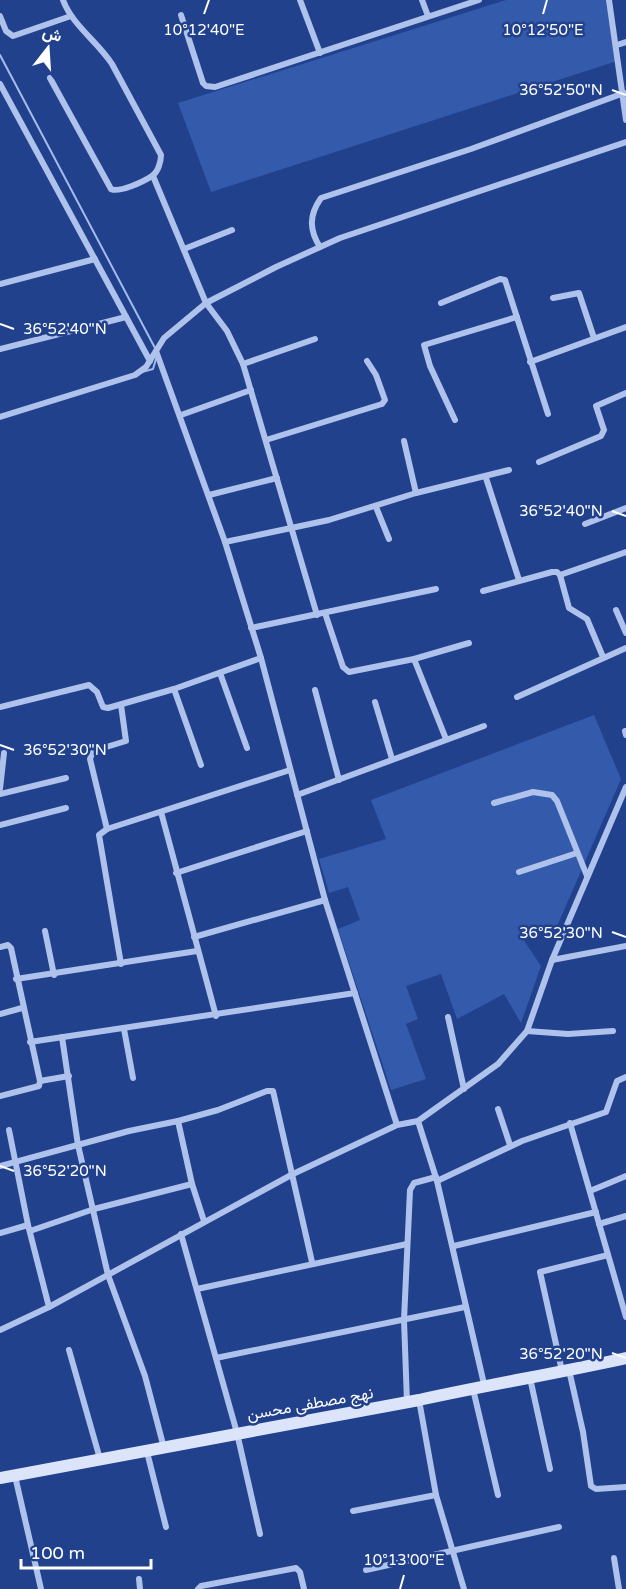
<svg xmlns="http://www.w3.org/2000/svg" width="626" height="1589" viewBox="0 0 626 1589" font-family="'Varela Round',Vazirmatn,sans-serif">
  <style>
    .green { fill: #345aab }
    .lines { fill: none; stroke-linecap: round; stroke-linejoin: round }
    .stream { stroke: #a3bbed; stroke-width: 2 }
    .minor { stroke: #afc2ec; stroke-width: 6 }
    .secondary { stroke: #dbe4f9; stroke-width: 12 }
    .ticks { fill: none; stroke: #fff; stroke-width: 2 }
    .labels { text-anchor: middle; stroke-width: 5; stroke-linejoin: round; paint-order: stroke }
    .street-label { font-size: 16px; fill: #fff; stroke: #21418d }
    .ticks-label { font-size: 15px; text-anchor: middle; fill: #fff; stroke: #21418d; stroke-width: 5; stroke-linejoin: round; paint-order: stroke }
  </style>
  <rect width="100%" height="100%" fill="#21418d"/>
  <g class="green">
    <polygon points="506,0 607,0 617,61 211,192 178,103"/>
    <polygon points="594,715 621,779 555,931 521,936 541,966 521,1023 504,994 457,1019 441,974 406,986 418,1019 406,1024 426,1079 391,1090 338,929 360,920 348,887 329,893 319,859 386,839 371,800"/>
  </g>
  <g class="lines">
    <g class="stream">
      <polyline points="0,55 155,348"/>
      <polyline points="142,372 153,369 156,359"/>
    </g>
    <g class="minor">
      <polyline points="300,0 320,53"/>
      <polyline points="422,0 428,16"/>
      <polyline points="609,0 626,120"/>
      <polyline points="181,15 203,83 206,86 215,87 479,0"/>
      <polyline points="0,16 6,31 13,36 71,16"/>
      <polyline points="617,45 626,42"/>
      <path d="M50 78 111 189C119 193 143 182 152 176 158 172 161 162 161 155L112 64C98 42 72 25 63 0"/>
      <polyline points="0,84 150,361"/>
      <polyline points="153,176 206,303 227,331 243,364 317,615"/>
      <path d="M320 247C309 230 309 215 321 198L471 149 624 93"/>
      <polyline points="184,249 232,230"/>
      <polyline points="0,284 95,259"/>
      <polyline points="553,298 579,293 594,338"/>
      <polyline points="441,303 500,279 505,280 548,414"/>
      <polyline points="0,349 126,317"/>
      <polyline points="156,351 225,542 261,658 325,900 397,1125"/>
      <polyline points="530,362 626,327"/>
      <polyline points="243,364 315,339"/>
      <polyline points="181,415 251,390"/>
      <polyline points="0,417 135,375 146,367 164,338 206,303 276,267 340,238 626,142"/>
      <polyline points="455,420 430,366 424,345 517,317"/>
      <polyline points="266,440 382,404 385,400 376,375 367,361"/>
      <polyline points="404,441 416,493"/>
      <polyline points="539,462 601,436 604,430 596,406 626,393"/>
      <polyline points="486,478 519,580"/>
      <polyline points="209,495 277,478"/>
      <polyline points="376,507 389,539"/>
      <polyline points="585,524 626,508"/>
      <polyline points="225,542 329,520 416,493 509,470"/>
      <polyline points="560,575 569,608 587,619 603,657"/>
      <polyline points="483,591 552,572 557,572 560,575 626,552"/>
      <polyline points="616,610 626,633"/>
      <polyline points="325,613 343,667 349,672 414,659 469,643"/>
      <polyline points="251,628 436,589"/>
      <polyline points="414,659 446,739"/>
      <polyline points="220,673 247,748"/>
      <polyline points="174,689 201,765"/>
      <polyline points="315,690 339,780"/>
      <polyline points="517,697 626,648"/>
      <polyline points="375,702 392,759"/>
      <polyline points="0,707 89,685 97,692 103,707 108,708 174,689 261,658"/>
      <polyline points="625,731 626,735"/>
      <polyline points="0,789 4,753"/>
      <polyline points="0,794 66,778"/>
      <polyline points="297,795 484,726"/>
      <polyline points="494,803 533,792 552,795 557,801 587,876"/>
      <polyline points="161,812 216,1016"/>
      <polyline points="0,825 66,808"/>
      <polyline points="107,829 90,759 93,751 126,741 121,705"/>
      <polyline points="519,872 577,853"/>
      <polyline points="176,873 307,831"/>
      <polyline points="45,931 54,975"/>
      <polyline points="194,937 325,900"/>
      <polyline points="0,947 8,945 11,948 40,1081 39,1086 0,1096"/>
      <polyline points="552,960 626,946"/>
      <polyline points="121,964 99,835 107,829 290,770"/>
      <polyline points="16,979 197,951"/>
      <polyline points="0,1014 22,1008"/>
      <polyline points="448,1017 464,1089"/>
      <polyline points="124,1029 133,1078"/>
      <polyline points="527,1031 568,1034 613,1031"/>
      <polyline points="62,1037 78,1145 108,1275 145,1376 164,1448"/>
      <polyline points="30,1042 355,993"/>
      <polyline points="40,1081 69,1076"/>
      <polyline points="498,1109 510,1145"/>
      <polyline points="178,1121 218,1110 267,1091 273,1091 312,1262"/>
      <polyline points="418,1121 437,1181 484,1384"/>
      <polyline points="570,1123 626,1317"/>
      <polyline points="9,1130 28,1225 49,1307"/>
      <polyline points="0,1166 129,1131 178,1121 192,1184 204,1221"/>
      <polyline points="437,1181 522,1141 606,1112 617,1081 626,1077"/>
      <polyline points="590,1191 626,1176"/>
      <polyline points="599,1224 626,1216"/>
      <polyline points="30,1231 94,1209 192,1184"/>
      <polyline points="0,1233 28,1225"/>
      <polyline points="181,1234 237,1433 260,1534"/>
      <polyline points="454,1246 596,1212"/>
      <polyline points="197,1289 407,1244"/>
      <polyline points="0,1330 49,1307 293,1174 397,1125 418,1121 498,1064 527,1031 552,960 626,787"/>
      <polyline points="69,1350 100,1459"/>
      <polyline points="216,1358 465,1307"/>
      <polyline points="569,1370 583,1432 591,1486 596,1489 626,1487"/>
      <polyline points="562,1371 540,1272 608,1255"/>
      <polyline points="530,1378 550,1469"/>
      <polyline points="473,1389 498,1495"/>
      <polyline points="419,1400 436,1495 464,1589"/>
      <polyline points="407,1402 404,1320 410,1190 414,1183 436,1177"/>
      <polyline points="147,1452 166,1527"/>
      <polyline points="15,1476 41,1589"/>
      <polyline points="353,1511 436,1495"/>
      <polyline points="614,1558 619,1589"/>
      <polyline points="366,1570 559,1527"/>
      <polyline points="139,1579 140,1589"/>
      <polyline points="198,1589 201,1586 296,1568 300,1572 304,1589"/>
    </g>
    <path class="secondary" d="M0 1478 419 1400C488 1385 557 1373 626 1358"/>
  </g>
  <path class="ticks" d="M204 14 209 0M543 14 547 0M612 90 626 95M0 324 14 329M612 511 626 516M0 745 14 750M612 932 626 937M0 1166 14 1171M612 1353 626 1358M400 1589 404 1575"/>
  <g class="labels">
    <g class="street-label">
      <text transform="translate(310 1403) rotate(-10)" y="6">نهج مصطفى محسن</text>
    </g>
  </g>
  <g class="ticks-label">
    <text x="204" y="35">10°12'40"E</text>
    <text x="543" y="35">10°12'50"E</text>
    <text x="561" y="95">36°52'50"N</text>
    <text x="65" y="334">36°52'40"N</text>
    <text x="561" y="516">36°52'40"N</text>
    <text x="65" y="755">36°52'30"N</text>
    <text x="561" y="938">36°52'30"N</text>
    <text x="65" y="1176">36°52'20"N</text>
    <text x="561" y="1359">36°52'20"N</text>
    <text x="404" y="1565">10°13'00"E</text>
  </g>
  <g transform="translate(48 48) rotate(17)" stroke="#21418d" stroke-width="4.5" paint-order="stroke">
  <path d="M0-4.5L10 22L0 15L-10 22Z" fill="#ffffff"/>
  <text y="-9" font-size="16" font-weight="bold" text-anchor="middle" fill="#ffffff">ش</text>
  </g>
  <path d="M21 1559v9h130v-9" fill="none" stroke="#ffffff" stroke-width="3"/>
  <text x="30" y="1559" font-size="18" fill="#ffffff" stroke="#21418d" stroke-width="4.5" paint-order="stroke">100 m</text>
</svg>
